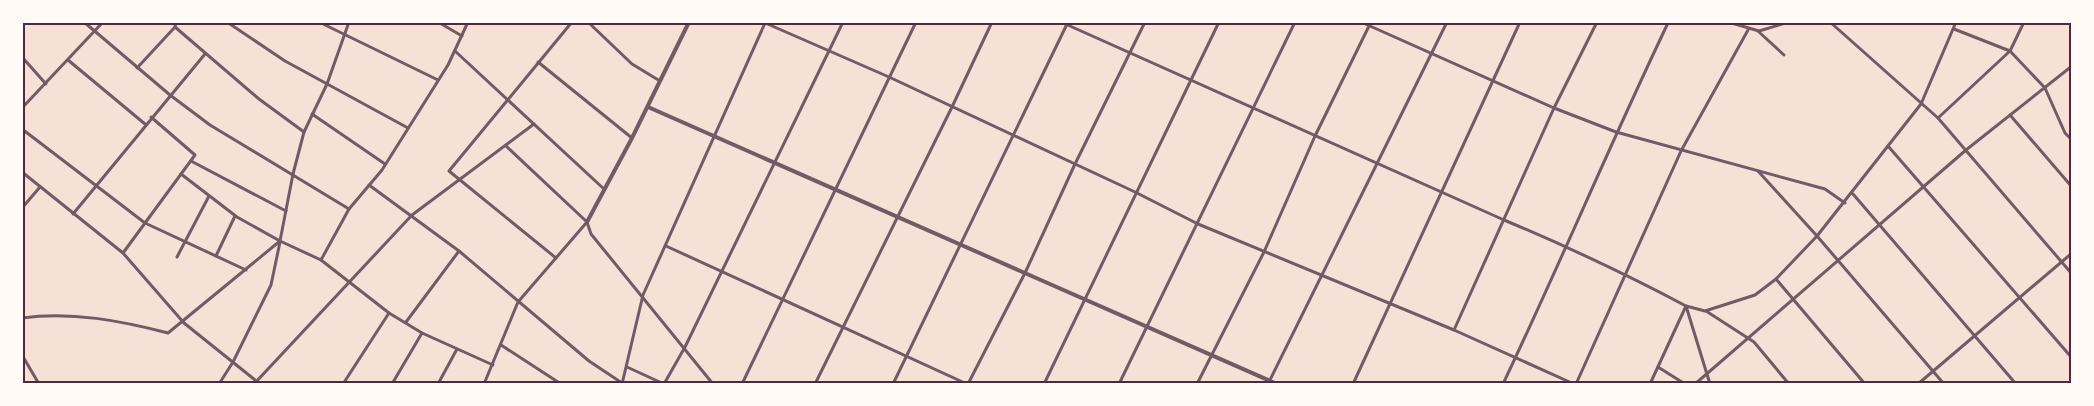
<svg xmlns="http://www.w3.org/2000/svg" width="2094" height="406" viewBox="0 0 2094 406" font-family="'Sofia Sans Condensed',sans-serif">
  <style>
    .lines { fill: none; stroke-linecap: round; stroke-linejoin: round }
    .minor { stroke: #755966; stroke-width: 3 }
    .tertiary { stroke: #755966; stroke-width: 4 }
    .neatline { fill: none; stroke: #4a2c40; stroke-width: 2 }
  </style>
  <rect width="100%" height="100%" fill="#f7e1d7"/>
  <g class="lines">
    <g class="minor">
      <polyline points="84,22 170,95 210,125 349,209"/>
      <polyline points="227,22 285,61 408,128"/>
      <polyline points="319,22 438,80"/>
      <polyline points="438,22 462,36"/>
      <polyline points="588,22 632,64 660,81"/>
      <polyline points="763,22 889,77 1135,192 1198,224 1454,330 1574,384"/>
      <path d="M1061 22 1504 220C1566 246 1626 274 1686 306L1710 384"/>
      <polyline points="1361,22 1554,108 1616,132 1825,189 1845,203"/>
      <polyline points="1728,22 1759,31 1789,22"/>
      <polyline points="1830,22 1938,118 2072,274"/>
      <polyline points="175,27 259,99 304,132"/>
      <polyline points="1954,29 2010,51 2045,88 2065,133 2072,140"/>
      <polyline points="1759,32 1784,55"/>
      <polyline points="455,51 604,189"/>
      <polyline points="22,57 46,84"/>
      <polyline points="68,60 145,124"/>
      <polyline points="538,62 632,138"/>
      <polyline points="137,68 175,27 176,22"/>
      <polyline points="22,108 103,22"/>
      <polyline points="312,114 385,164"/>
      <polyline points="2010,115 2072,187"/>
      <polyline points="1938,118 2010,51 2024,22"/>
      <polyline points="22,129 145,223 246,270"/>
      <polyline points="506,146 587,222 591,234 713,384"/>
      <polyline points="1888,146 2072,358"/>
      <polyline points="191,161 286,211"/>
      <polyline points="1758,171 1817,236 1944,384"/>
      <polyline points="22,172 123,253 184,323 260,384"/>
      <polyline points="181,174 237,217 280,241 321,260 389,313 422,333 493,365"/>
      <polyline points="369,185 459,251 589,361 622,383"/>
      <polyline points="1853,194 2016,384"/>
      <polyline points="22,208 40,187"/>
      <polyline points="73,214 205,54"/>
      <polyline points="666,246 967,384"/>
      <polyline points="123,253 195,155 151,117"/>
      <polyline points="216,256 235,216"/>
      <polyline points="177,257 209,196"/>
      <polyline points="556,258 449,171 572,22"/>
      <polyline points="321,260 349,209 382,170 448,65 468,22"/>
      <polyline points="1776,279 1865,384"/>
      <polyline points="1706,311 1754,342 1789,384"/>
      <path d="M22 318C71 311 122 321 168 333L280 241 293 174 304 132 327 84 349 22"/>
      <polyline points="406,322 459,251"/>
      <polyline points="1454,330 1554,108 1597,22"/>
      <polyline points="501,345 561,384"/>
      <polyline points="22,355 39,384"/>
      <polyline points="627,367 664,384"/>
      <polyline points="1658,367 1685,384"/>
      <polyline points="219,384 233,362 271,285 280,242"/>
      <polyline points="254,384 412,215 534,124"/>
      <polyline points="343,384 389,313"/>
      <polyline points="392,384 422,333"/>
      <polyline points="438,384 457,349"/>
      <polyline points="484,384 518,302 587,222"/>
      <polyline points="622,384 643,295 765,23"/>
      <polyline points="664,384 685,347 843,22"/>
      <polyline points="742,384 916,22"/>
      <polyline points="815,384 952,107 992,22"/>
      <polyline points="893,384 1068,22"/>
      <polyline points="968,384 1025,273 1075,164 1145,22"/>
      <polyline points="1044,384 1219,22"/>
      <polyline points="1119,384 1295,22"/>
      <polyline points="1197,384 1264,252 1315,136 1371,22"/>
      <polyline points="1268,384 1447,22"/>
      <polyline points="1353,384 1520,22"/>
      <path d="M1503 384C1560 264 1611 142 1668 23"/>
      <polyline points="1576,384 1681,151 1748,30"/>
      <polyline points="1650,384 1686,306 1705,311 1755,295 1776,279 1817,236 1921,104 1956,22"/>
      <polyline points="1695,384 1966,150 2072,66"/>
      <polyline points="1918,384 2072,253"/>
    </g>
    <g class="tertiary">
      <polyline points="648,107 1277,384"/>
      <polyline points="587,222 632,138 689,22"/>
    </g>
  </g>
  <rect width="2094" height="406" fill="none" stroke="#fffaf5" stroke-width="48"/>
  <rect x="24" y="24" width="2046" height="358" class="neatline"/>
</svg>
